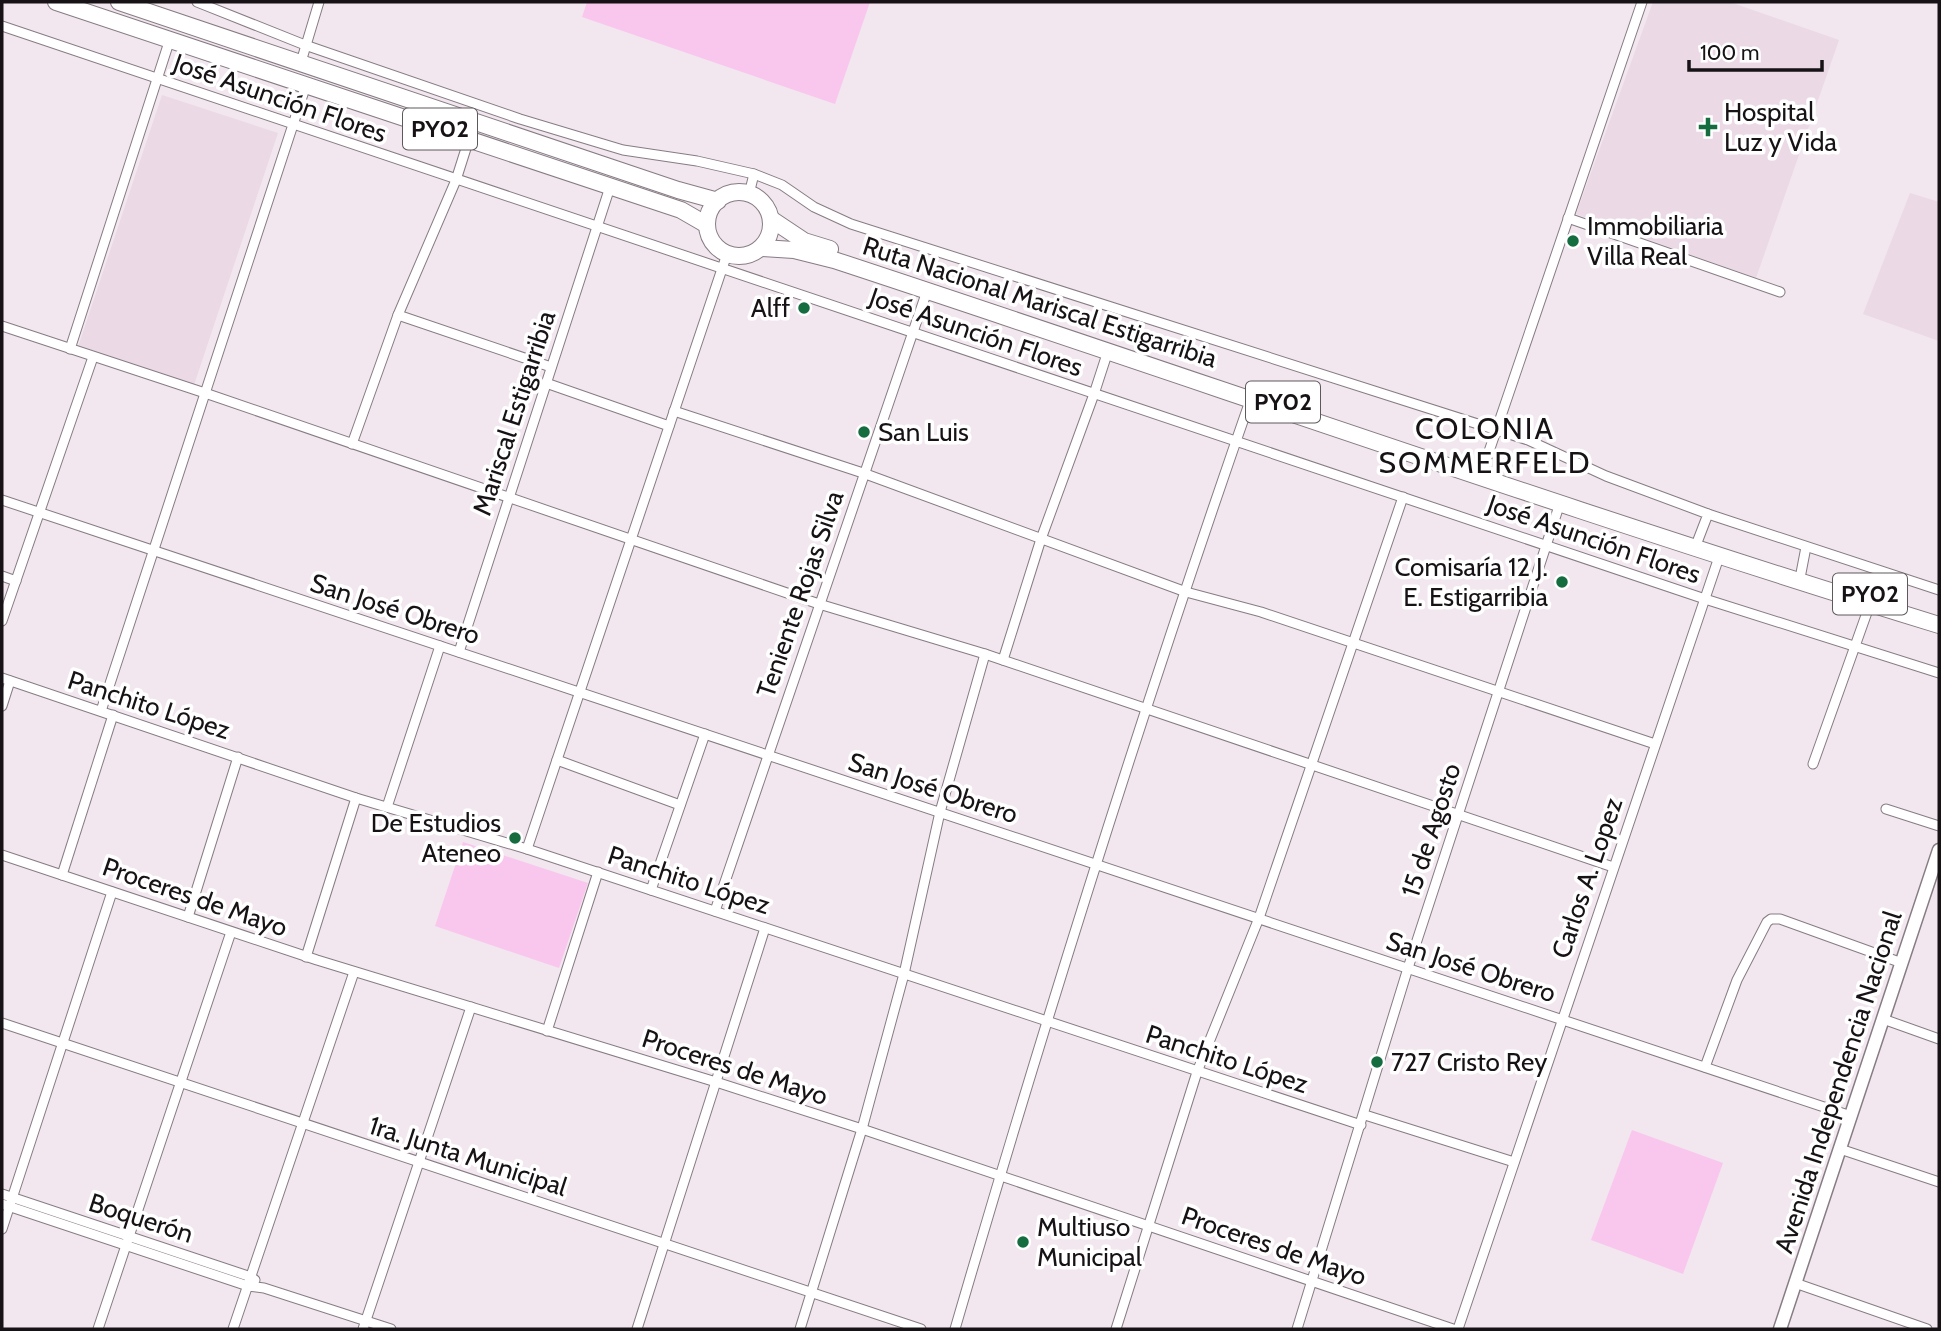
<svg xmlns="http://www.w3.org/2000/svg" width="1941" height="1331" viewBox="0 0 1941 1331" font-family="Cabin,sans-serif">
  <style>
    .built { fill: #ebd9e6 }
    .green { fill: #f9c7ed }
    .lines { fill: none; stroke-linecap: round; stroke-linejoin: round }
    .minor-casing { stroke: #867c83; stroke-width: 11 }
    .secondary-casing { stroke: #867c83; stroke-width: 15 }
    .trunk-casing { stroke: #867c83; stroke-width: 18 }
    .minor { stroke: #fff; stroke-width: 9 }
    .secondary { stroke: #fff; stroke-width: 12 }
    .trunk { stroke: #fff; stroke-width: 16 }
    .poi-dot { fill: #156c3f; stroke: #fff; stroke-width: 2.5 }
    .labels { text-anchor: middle; stroke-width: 7; stroke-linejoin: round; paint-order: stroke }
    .shield { fill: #fff; stroke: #5c595b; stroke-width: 2 }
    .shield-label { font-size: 24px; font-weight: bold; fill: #161215 }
    .street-label { font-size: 26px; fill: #161215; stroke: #fff }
    .poi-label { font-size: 26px; fill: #161215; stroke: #fff; text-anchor: start }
    .quarter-label { font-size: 30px; letter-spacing: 2px; fill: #161215; stroke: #fff }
  </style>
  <rect width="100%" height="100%" fill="#f2e6ef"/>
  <g class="built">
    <polygon points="1653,2 1730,2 1839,40 1756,278 1576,214"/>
    <polygon points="162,95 278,133 194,385 78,347"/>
    <polygon points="1910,193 1939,202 1939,341 1863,314"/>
  </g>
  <g class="green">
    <polygon points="587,2 870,2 835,104 582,17"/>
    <polygon points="463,842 588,883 559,968 435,926"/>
    <polygon points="1632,1130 1723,1163 1683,1274 1591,1240"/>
  </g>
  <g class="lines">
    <defs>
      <g id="minor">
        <polyline points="197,2 305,45 520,119 623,150 697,161 754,174 782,185 814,207 851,224 1528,440 1606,476 1708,514 1698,540"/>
        <polyline points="2,26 1705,599 1939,673"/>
        <polyline points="301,62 319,2"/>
        <polyline points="749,194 754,174"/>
        <polyline points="1568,218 1780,292"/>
        <polyline points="398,315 551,367"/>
        <polyline points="2,326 205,393 819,604 985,654 1613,867"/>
        <polyline points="70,349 170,39"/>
        <polyline points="546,383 669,426"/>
        <polyline points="674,411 863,473 1186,592 1261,612 1655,744"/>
        <polyline points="352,444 398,315 456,180 469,139"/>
        <polyline points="1483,469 1642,2"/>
        <polyline points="2,500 1851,1116"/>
        <polyline points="1708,514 1939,590"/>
        <polyline points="1801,573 1806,547"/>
        <polyline points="2,576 16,581"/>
        <polyline points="2,621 93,357"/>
        <polyline points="459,652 610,187"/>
        <polyline points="1003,660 1041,539 1094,394 1108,351"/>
        <polyline points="2,678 356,798 527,849 1361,1125"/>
        <polyline points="2,706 10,681"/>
        <polyline points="101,711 306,85"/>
        <polyline points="557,760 680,805"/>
        <polyline points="1813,764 1870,604"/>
        <polyline points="387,807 440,646"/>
        <polyline points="1886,809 1939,826"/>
        <polyline points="527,849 727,254"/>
        <polyline points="2,855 317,960 716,1082 862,1129 1453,1329"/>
        <polyline points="62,875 113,715"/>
        <polyline points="651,890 705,734"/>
        <polyline points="715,911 927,291"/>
        <polyline points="188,917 238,757"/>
        <polyline points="306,957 356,798"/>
        <polyline points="1883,1019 1939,1039"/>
        <polyline points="2,1023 921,1329"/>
        <polyline points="547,1031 598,872"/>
        <polyline points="1705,1067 1737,980 1767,922 1771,919 1780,919 1902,963"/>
        <polyline points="1365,1115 1514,1162"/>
        <polyline points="1840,1149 1939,1182"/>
        <polyline points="2,1194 251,1277 255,1280"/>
        <polyline points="2,1204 248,1286 264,1288 391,1329"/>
        <polyline points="2,1229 112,892"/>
        <polyline points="1795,1283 1927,1329"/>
        <polyline points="98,1329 231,932"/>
        <polyline points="233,1329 354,972"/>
        <polyline points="363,1329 471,1007"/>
        <polyline points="637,1329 765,928"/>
        <polyline points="800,1329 862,1129 904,974 940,812 985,654"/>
        <path d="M955 1329C1046 1017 1144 705 1251 398"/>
        <polyline points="1116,1329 1197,1072 1259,918 1403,497"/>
        <polyline points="1297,1329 1408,968 1560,503"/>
        <polyline points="1458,1329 1719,557"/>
      </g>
      <polyline id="secondary" points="1780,1329 1939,850"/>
      <g id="trunk">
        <polyline points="56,2 681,210 707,225"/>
        <polyline points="119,2 678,190 718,201"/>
        <circle cx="739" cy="224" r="32"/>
        <polyline points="771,219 804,241 830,249"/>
        <path d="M762 248 794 250 834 260C1202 381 1568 511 1939 625"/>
      </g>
    </defs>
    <use href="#minor" class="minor-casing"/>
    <use href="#secondary" class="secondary-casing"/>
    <use href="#trunk" class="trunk-casing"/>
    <use href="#minor" class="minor"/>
    <use href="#secondary" class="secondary"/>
    <use href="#trunk" class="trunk"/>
  </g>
  <g class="poi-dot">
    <path d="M1704.5 116.5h7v7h7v7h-7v7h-7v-7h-7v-7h7z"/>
    <circle cx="1573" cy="241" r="7"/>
    <circle cx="804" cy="308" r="7"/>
    <circle cx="864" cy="432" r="7"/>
    <circle cx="1562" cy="582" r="7"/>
    <circle cx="515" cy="838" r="7"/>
    <circle cx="1377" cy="1062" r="7"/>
    <circle cx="1023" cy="1242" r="7"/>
  </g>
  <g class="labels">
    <g class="shield">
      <rect x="403" y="108.5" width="74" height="41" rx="5"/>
      <rect x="1246" y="381.5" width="74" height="41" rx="5"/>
      <rect x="1833" y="573.5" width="74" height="41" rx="5"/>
    </g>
    <g class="shield-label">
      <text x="440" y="137">PY02</text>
      <text x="1283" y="410">PY02</text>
      <text x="1870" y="602">PY02</text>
    </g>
    <g class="street-label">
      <text transform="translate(280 98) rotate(19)" y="9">José Asunción Flores</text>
      <text transform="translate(1040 302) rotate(18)" y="9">Ruta Nacional Mariscal Estigarribia</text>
      <text transform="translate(976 332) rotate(19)" y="9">José Asunción Flores</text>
      <text transform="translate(514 413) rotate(-72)" y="9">Mariscal Estigarribia</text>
      <text transform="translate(1594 539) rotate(19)" y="9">José Asunción Flores</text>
      <text transform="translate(800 594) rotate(-71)" y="9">Teniente Rojas Silva</text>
      <text transform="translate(395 609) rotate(18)" y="9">San José Obrero</text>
      <text transform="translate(149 705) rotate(18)" y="9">Panchito López</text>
      <text transform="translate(933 788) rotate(18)" y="9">San José Obrero</text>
      <text transform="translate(1431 830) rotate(-72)" y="9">15 de Agosto</text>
      <text transform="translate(1587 878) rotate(-71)" y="9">Carlos A. Lopez</text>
      <text transform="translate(689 880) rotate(18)" y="9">Panchito López</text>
      <text transform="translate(195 897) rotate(19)" y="9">Proceres de Mayo</text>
      <text transform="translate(1471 967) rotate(18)" y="9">San José Obrero</text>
      <text transform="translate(1227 1059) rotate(18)" y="9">Panchito López</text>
      <text transform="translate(735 1067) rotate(18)" y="9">Proceres de Mayo</text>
      <text transform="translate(1838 1082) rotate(-72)" y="9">Avenida Independencia Nacional</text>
      <text transform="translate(468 1156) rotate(18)" y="9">1ra. Junta Municipal</text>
      <text transform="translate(141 1218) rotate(18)" y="9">Boquerón</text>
      <text transform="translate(1274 1246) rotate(19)" y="9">Proceres de Mayo</text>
    </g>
    <g class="poi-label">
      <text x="1724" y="121">Hospital<tspan x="1724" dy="30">Luz y Vida</tspan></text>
      <text x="1587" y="235">Immobiliaria<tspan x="1587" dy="30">Villa Real</tspan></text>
      <text x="790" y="317" text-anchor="end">Alff</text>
      <text x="878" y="441">San Luis</text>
      <text x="1548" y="576" text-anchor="end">Comisaría 12 J.<tspan x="1548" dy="30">E. Estigarribia</tspan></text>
      <text x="501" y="832" text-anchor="end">De Estudios<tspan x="501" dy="30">Ateneo</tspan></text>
      <text x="1391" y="1071">727 Cristo Rey</text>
      <text x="1037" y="1236">Multiuso<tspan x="1037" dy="30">Municipal</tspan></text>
    </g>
    <g class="quarter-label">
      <text x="1485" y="439">COLONIA<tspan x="1485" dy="34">SOMMERFELD</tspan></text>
    </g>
  </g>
  <rect width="1941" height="1331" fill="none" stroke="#161215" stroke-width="7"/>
  <path d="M1689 60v10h133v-10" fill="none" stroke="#161215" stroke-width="3.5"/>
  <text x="1700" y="60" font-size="21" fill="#161215" stroke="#ffffff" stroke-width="5" paint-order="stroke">100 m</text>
</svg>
